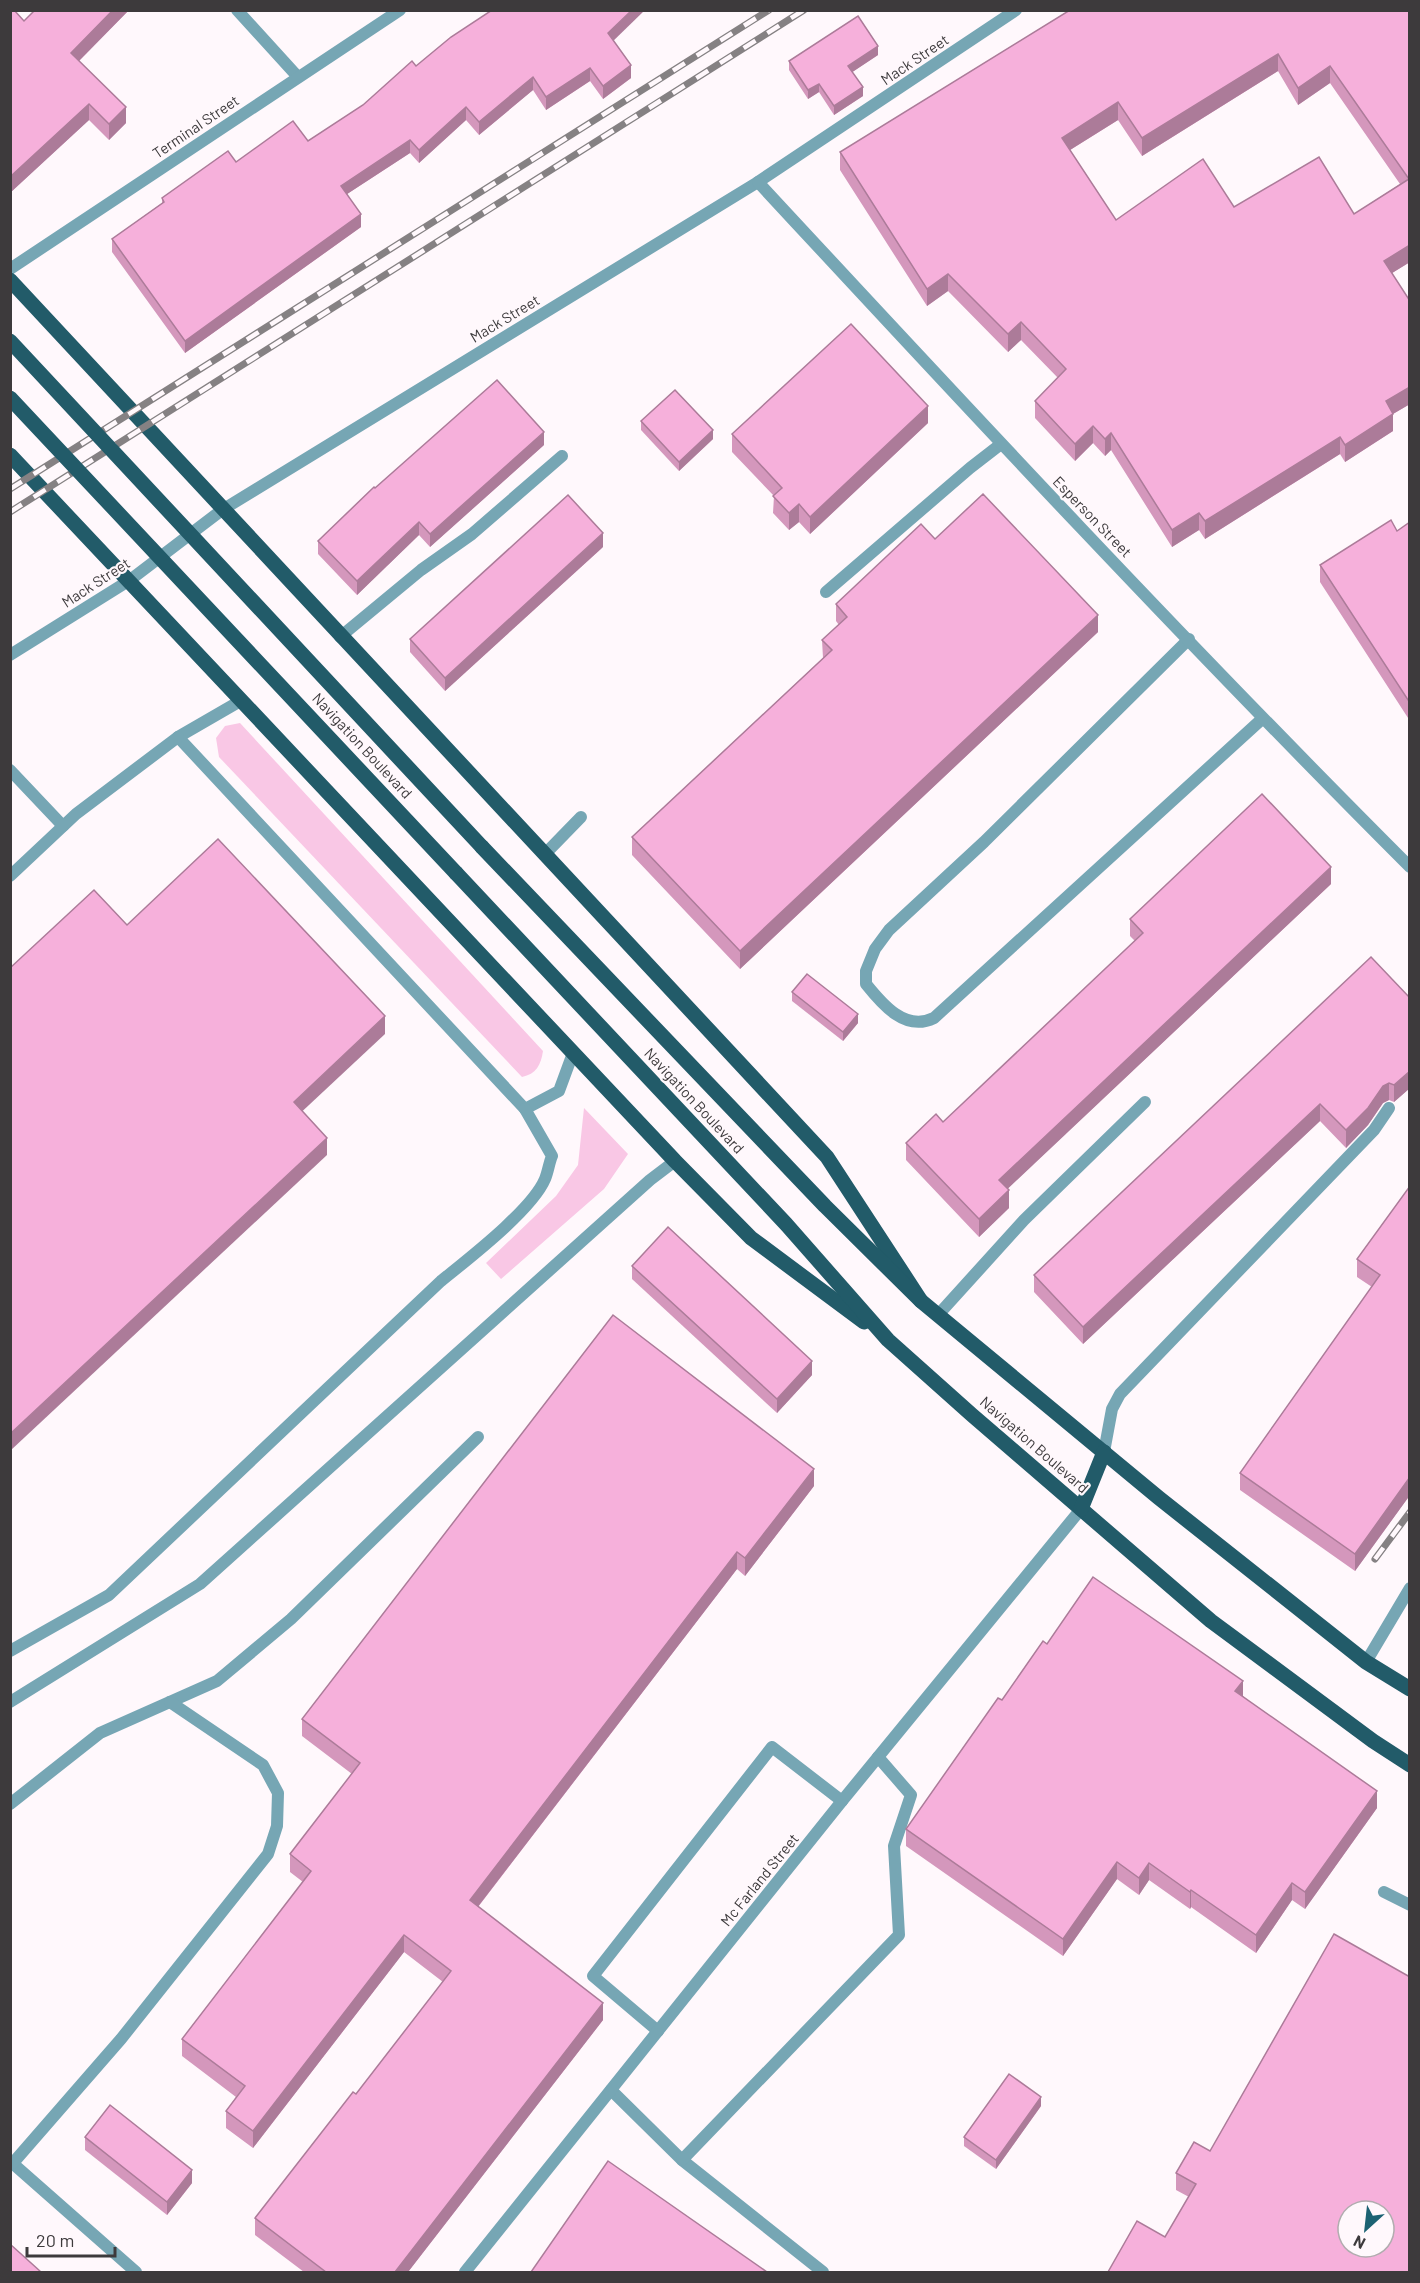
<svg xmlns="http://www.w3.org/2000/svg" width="1420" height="2283" viewBox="0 0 1420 2283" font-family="Barlow,sans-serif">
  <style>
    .green { fill: #f9c7e5 }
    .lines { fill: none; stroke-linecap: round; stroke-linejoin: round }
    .lane { stroke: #76a6b4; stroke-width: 12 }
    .street { stroke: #76a6b4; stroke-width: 12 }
    .primary { stroke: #225b69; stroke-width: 15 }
    .rail-casing { stroke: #858183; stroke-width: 7 }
    .rail { stroke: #fff8fc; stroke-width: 4.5; stroke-dasharray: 14; stroke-linecap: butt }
    .primary-bridge { stroke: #225b69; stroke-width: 15 }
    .wall { fill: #d497bc; fill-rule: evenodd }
    .shaded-wall { fill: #ac7b99 }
    .building { fill: #f6b0db; stroke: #ac7b99; stroke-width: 1.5; fill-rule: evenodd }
    .labels { text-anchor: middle; stroke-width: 4.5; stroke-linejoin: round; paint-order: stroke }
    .street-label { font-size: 15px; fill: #3d3a3c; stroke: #fff8fc }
  </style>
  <rect width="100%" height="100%" fill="#fff8fc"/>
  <g class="green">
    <path d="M240 723 543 1051C541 1065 536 1074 522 1077L219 757 216 738 225 726Z"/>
    <polygon points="584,1108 628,1154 604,1189 501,1279 486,1263 556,1196 578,1165"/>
  </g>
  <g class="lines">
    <g class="lane">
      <polyline points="826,592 970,468 1001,444"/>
      <polyline points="340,637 421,570 472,534 562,456"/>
      <path d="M1189 639 984 842 889 930 875 949 866 971V984C882 1004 905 1032 934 1018L1262 719"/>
      <polyline points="10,655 130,580 222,510 758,182 1016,10"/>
      <polyline points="242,700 178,737 525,1109 559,1091 573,1053"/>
      <polyline points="10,770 63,826"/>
      <polyline points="544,855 581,817"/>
      <polyline points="10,876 76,814 178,737"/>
      <polyline points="938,1315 1024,1220 1145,1102"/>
      <polyline points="1104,1452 1112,1409 1120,1394 1374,1130 1389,1108"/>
      <path d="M10 1651 109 1595 441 1281C468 1259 532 1210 545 1179 548 1172 549 1163 552 1156L525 1109"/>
      <polyline points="1366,1662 1410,1588"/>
      <polyline points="10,1804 100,1733 217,1681 291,1619 478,1437"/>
      <polyline points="1384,1892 1410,1905"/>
      <polyline points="658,2031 593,1976 772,1747 842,1801"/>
      <polyline points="611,2090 682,2160 823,2272"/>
      <polyline points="682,2160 899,1935 894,1846 911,1795 878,1757"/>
      <polyline points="10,2161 136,2272"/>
      <polyline points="13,2163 121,2039 268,1854 277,1826 278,1793 263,1765 170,1702"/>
    </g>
    <g class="street">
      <polyline points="237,10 298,77"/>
      <path d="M758 182C972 413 1187 644 1410 867"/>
      <polyline points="10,269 400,10"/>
      <polyline points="10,1702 200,1584 650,1180 675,1161"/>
      <polyline points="465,2272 842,1801 1081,1509"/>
    </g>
    <g class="primary">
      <polyline points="10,280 827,1157 921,1301"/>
      <polyline points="10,455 675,1161 751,1238 864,1322"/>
      <polyline points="482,847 825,1206 921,1301 1159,1498 1366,1662 1410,1689"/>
      <polyline points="456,873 786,1224 888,1340 972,1415 1211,1621 1373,1741 1410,1765"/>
      <polyline points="1081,1509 1104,1452"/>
    </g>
    <defs>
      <g id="rail">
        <polyline points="10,489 769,10"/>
        <polyline points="10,512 804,10"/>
        <polyline points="1375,1559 1410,1512"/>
      </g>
    </defs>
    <use href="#rail" class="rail-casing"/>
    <use href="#rail" class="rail"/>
    <g class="primary-bridge">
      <polyline points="10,341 482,847"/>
      <polyline points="10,398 456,873"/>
    </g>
  </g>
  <g class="wall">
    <polygon points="10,10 24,21 35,10 129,10 79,61 126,123 109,140 89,120 11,192"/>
    <path d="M1410 10V262L1392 273 1410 301V404L1393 414V431L1345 462 1340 454 1205 539 1199 530 1172 547 1111 450 1105 456 1093 443 1075 461 1035 418V401L1058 378 1021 340 1008 352 948 291 927 306 840 170V152ZM1278 71 1298 105 1330 83 1400 184 1354 214 1234 207 1116 220 1070 150 1118 120 1142 156Z"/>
    <polygon points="613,41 631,78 603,99 590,81 546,110 533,90 479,135 466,120 419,163 410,153 347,194 361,227 185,353 112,252 112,239 162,203 162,198 236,162 308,141 363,105 416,66"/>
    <polygon points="878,55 852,72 863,96 834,115 819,92 808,99 789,70 789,61"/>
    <polygon points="641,421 713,439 679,471 641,430"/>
    <polygon points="928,423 810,534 799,522 789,530 773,513 774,496 732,452 732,434"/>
    <polygon points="544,445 430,547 419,535 357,595 318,554 318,541 375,488"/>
    <polygon points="1410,522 1410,721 1320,582 1320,565 1397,531"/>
    <polygon points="935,539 1098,632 740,969 632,855 632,837 823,658 822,640 839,625 836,621 836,604"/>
    <polygon points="603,547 445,691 410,652 410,639"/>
    <polygon points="1331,884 1007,1189 1009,1208 979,1237 906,1160 906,1143 943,1122 1135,941 1130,936 1130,919"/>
    <polygon points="792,992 858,1023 843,1041 792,1001"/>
    <polygon points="1410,998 1410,1088 1394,1102 1389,1100 1383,1103 1368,1125 1346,1148 1320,1121 1083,1344 1034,1292 1034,1275"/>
    <polygon points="1410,1186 1410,1495 1355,1571 1240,1490 1240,1473 1372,1287 1357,1277 1357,1259"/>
    <polygon points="632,1266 812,1375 777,1413 632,1279"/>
    <polygon points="814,1486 745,1576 737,1569 478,1907 603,2020 408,2272 304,2272 255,2235 255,2218 356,2094 443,1982 404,1952 253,2148 226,2128 226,2111 236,2097 182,2056 182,2039 303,1882 290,1872 290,1854 352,1774 302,1736 302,1719"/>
    <polygon points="1047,1644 1243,1696 1377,1808 1305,1909 1292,1900 1256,1953 1191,1907 1190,1909 1149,1880 1139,1895 1117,1879 1063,1956 906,1846 906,1829 1002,1700"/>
    <polygon points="1410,1977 1165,2237 1189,2197 1176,2190 1176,2173 1210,2151"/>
    <polygon points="1041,2106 996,2169 964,2146 964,2137"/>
    <polygon points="85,2137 192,2183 167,2215 85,2150"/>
  </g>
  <g class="shaded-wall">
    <polygon points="113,10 129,10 71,69 71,53"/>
    <polygon points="632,10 645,10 608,46 608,33"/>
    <polygon points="878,46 878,55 848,75 848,66"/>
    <polygon points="1278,54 1278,71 1142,156 1142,138"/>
    <polygon points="631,65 631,78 603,99 603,86"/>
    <polygon points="1330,66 1330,83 1298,105 1298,88"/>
    <polygon points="590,68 590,81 546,110 546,97"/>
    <polygon points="533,77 533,90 479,135 479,122"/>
    <polygon points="819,84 819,92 808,99 808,90"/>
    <polygon points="863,87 863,96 834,115 834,106"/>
    <polygon points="1118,102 1118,120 1062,155 1062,138"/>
    <polygon points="89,104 89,120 11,192 11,176"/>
    <polygon points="126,107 126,123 109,140 109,124"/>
    <polygon points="466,107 466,120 419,163 419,150"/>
    <polygon points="410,140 410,153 341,198 341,186"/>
    <polygon points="361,214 361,227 185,353 185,341"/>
    <polygon points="1410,245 1410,262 1384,278 1384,261"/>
    <polygon points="948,274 948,291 927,306 927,289"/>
    <polygon points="1021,322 1021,340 1008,352 1008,334"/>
    <polygon points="1410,387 1410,404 1386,418 1386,401"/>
    <polygon points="928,406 928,423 810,534 810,517"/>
    <polygon points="1393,414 1393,431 1345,462 1345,445"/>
    <polygon points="1093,426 1093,443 1075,461 1075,444"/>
    <polygon points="713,430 713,439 679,471 679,462"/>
    <polygon points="544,432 544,445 430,547 430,534"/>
    <polygon points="1111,433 1111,450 1105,456 1105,439"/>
    <polygon points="1340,437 1340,454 1205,539 1205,521"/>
    <polygon points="799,504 799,522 789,530 789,513"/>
    <polygon points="1199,513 1199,530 1172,547 1172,530"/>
    <polygon points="419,522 419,535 357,595 357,581"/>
    <polygon points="603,533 603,547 445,691 445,678"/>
    <polygon points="1098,615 1098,632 740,969 740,951"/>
    <polygon points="1331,867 1331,884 999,1197 999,1180"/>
    <polygon points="858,1014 858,1023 843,1041 843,1032"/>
    <polygon points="385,1016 385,1034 294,1119 294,1102"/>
    <polygon points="1410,1071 1410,1088 1394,1102 1394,1085"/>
    <polygon points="1389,1083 1389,1100 1383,1103 1368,1125 1346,1148 1346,1130 1383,1086"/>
    <polygon points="1320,1104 1320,1121 1083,1344 1083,1327"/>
    <polygon points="327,1138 327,1155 10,1451 10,1434"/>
    <polygon points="1009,1190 1009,1208 979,1237 979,1219"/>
    <polygon points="812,1361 812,1375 777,1413 777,1399"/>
    <polygon points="814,1469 814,1486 745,1576 745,1558"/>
    <polygon points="1410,1477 1410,1495 1355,1571 1355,1554"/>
    <polygon points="737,1552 737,1569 470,1917 470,1900"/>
    <polygon points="1243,1681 1243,1698 1235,1691"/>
    <polygon points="1377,1791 1377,1808 1305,1909 1305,1892"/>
    <polygon points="1117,1862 1117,1879 1063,1956 1063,1939"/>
    <polygon points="1149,1863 1149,1880 1139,1895 1139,1878"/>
    <polygon points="1292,1883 1292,1900 1256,1953 1256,1935"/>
    <polygon points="1191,1890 1191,1907 1190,1909 1190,1892"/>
    <polygon points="404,1935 404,1952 253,2148 253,2131"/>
    <polygon points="603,2003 603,2020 408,2272 395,2272"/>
    <polygon points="1041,2097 1041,2106 996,2169 996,2160"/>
    <polygon points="192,2170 192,2183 167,2215 167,2202"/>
  </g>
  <g class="building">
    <polygon points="10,10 14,10 24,21 35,10 113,10 71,53 126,107 109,124 89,104 11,176"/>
    <polygon points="492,10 632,10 608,33 631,65 603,86 590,68 546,97 533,77 479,122 466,107 419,150 410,140 341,186 361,214 185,341 112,239 164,202 162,198 228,151 236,162 293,121 308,141 363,105 412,61 416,66 451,37"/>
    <path d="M1070 10H1410V245L1384 261 1410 301V387L1386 401 1393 414 1345 445 1340 437 1205 521 1199 513 1172 530 1111 433 1105 439 1093 426 1075 444 1035 401 1066 369 1021 322 1008 334 948 274 927 289 840 152ZM1278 54 1298 88 1330 66 1409 179 1354 214 1319 157 1234 207 1203 159 1116 220 1062 138 1118 102 1142 138Z"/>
    <polygon points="858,16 878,46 848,66 863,87 834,106 819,84 808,90 789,61"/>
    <polygon points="851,324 928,406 810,517 799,504 789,513 773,496 782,488 732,434"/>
    <polygon points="497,380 544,432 430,534 419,522 357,581 318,541 374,487 375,488"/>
    <polygon points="675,390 713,430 679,462 641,421"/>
    <polygon points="983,494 1098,615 740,951 632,837 832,650 822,640 847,617 836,604 921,524 935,539"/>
    <polygon points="568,495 603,533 445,678 410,639"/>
    <polygon points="1391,520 1397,531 1410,522 1410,703 1320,565"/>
    <polygon points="1262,794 1331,867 999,1180 1009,1190 979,1219 906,1143 936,1114 943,1122 1143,933 1130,919"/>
    <polygon points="218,839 385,1016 294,1102 327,1138 10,1434 10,968 94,890 127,925"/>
    <polygon points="1371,957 1410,998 1410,1071 1394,1085 1389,1083 1383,1086 1368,1108 1346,1130 1320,1104 1083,1327 1034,1275"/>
    <polygon points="807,974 858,1014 843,1032 792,992"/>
    <polygon points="1410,1186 1410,1477 1355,1554 1240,1473 1380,1275 1357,1259"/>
    <polygon points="668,1227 812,1361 777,1399 632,1266"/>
    <polygon points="613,1315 814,1469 745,1558 737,1552 470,1900 603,2003 395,2272 326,2272 255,2218 353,2092 356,2094 451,1971 404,1935 253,2131 226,2111 245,2086 182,2039 311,1871 290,1854 360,1763 302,1719"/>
    <polygon points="1093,1577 1243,1681 1235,1691 1377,1791 1305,1892 1292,1883 1256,1935 1191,1890 1190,1892 1149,1863 1139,1878 1117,1862 1063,1939 906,1829 998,1698 1002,1700 1043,1641 1047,1644"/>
    <path d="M1334 1934 1410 1977V2272H1108L1137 2221 1165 2237 1196 2184 1176 2173 1194 2142 1210 2151ZM1348 2211H1384V2247H1348Z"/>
    <polygon points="1009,2074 1041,2097 996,2160 964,2137"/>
    <polygon points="110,2105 192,2170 167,2202 85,2137"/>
    <polygon points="608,2161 767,2272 531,2272"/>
    <polygon points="10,2244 41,2272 10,2272"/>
  </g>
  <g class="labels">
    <g class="street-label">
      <text transform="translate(915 60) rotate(-34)" y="5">Mack Street</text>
      <text transform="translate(196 127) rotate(-34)" y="5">Terminal Street</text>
      <text transform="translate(505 319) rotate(-31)" y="5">Mack Street</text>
      <text transform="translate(1092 517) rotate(46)" y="5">Esperson Street</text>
      <text transform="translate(96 583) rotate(-33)" y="5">Mack Street</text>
      <text transform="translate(362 746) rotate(47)" y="5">Navigation Boulevard</text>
      <text transform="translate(694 1101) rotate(47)" y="5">Navigation Boulevard</text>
      <text transform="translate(1034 1445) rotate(41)" y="5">Navigation Boulevard</text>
      <text transform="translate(760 1880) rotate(-51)" y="5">Mc Farland Street</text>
    </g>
  </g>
  <rect width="1420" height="2283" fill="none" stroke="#3d3a3c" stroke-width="24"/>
  <g transform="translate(1366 2229) rotate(207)"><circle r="28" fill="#fff8fc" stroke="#b1acaf" stroke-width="1.5"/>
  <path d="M0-4.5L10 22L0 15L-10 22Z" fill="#1c6273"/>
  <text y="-9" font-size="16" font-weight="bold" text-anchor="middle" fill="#3d3a3c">N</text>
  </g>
  <path d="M27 2247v9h88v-9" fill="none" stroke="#3d3a3c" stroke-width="3"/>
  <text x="36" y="2247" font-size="18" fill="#3d3a3c" stroke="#fff8fc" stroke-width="4.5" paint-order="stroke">20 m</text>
</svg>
